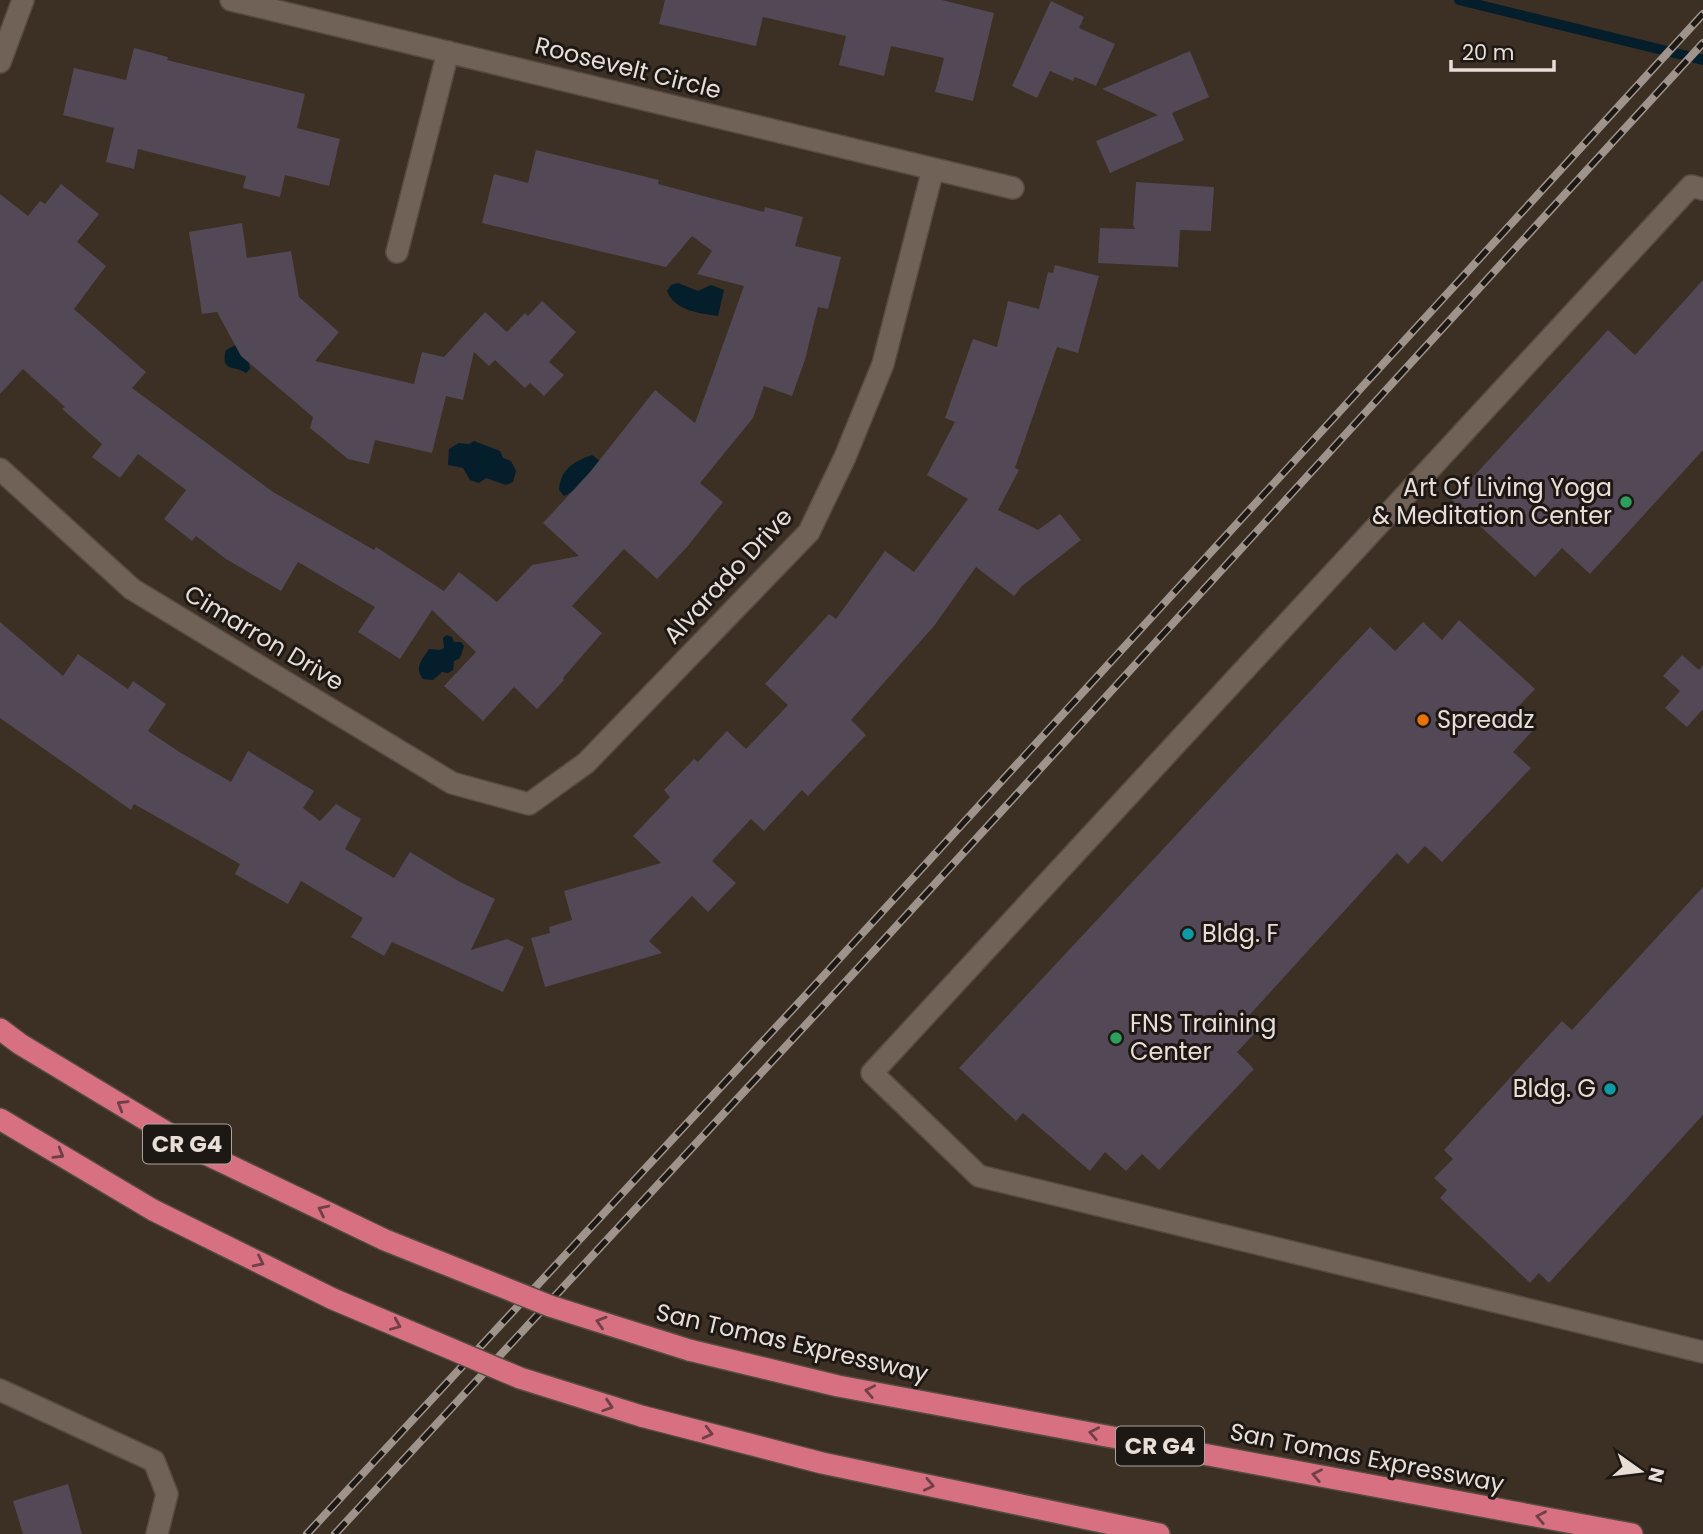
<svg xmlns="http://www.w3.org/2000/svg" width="1703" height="1534" viewBox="0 0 1703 1534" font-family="Poppins,sans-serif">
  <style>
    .water { fill: #041e2b }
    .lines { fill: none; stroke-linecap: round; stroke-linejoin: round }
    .stream { stroke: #041e2b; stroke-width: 10 }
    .building { fill: #534855 }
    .minor-casing { stroke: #564b42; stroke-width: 24 }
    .highway-casing { stroke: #564b42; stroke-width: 24 }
    .minor { stroke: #716257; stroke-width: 21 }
    .highway { stroke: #d77182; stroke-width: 21 }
    .rail-casing { stroke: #9e948b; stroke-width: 8 }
    .rail { stroke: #1e1814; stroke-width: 5; stroke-dasharray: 16; stroke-linecap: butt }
    .highway-bridge-casing { stroke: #564b42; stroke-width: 24; stroke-linecap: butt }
    .highway-bridge { stroke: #d77182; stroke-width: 21 }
    .oneway { stroke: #714046 }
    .leisure-dot { fill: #2e9e5b; stroke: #1e1814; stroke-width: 2.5 }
    .food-dot { fill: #e8710a; stroke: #1e1814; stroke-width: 2.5 }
    .culture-dot { fill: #0f9aa8; stroke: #1e1814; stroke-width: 2.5 }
    .labels { text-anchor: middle; stroke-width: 6; stroke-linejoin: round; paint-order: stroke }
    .shield { fill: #1e1814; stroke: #aba39c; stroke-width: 2 }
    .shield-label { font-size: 23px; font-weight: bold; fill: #e7ded7 }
    .street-label { font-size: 24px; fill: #e7ded7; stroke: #1e1814 }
    .poi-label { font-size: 24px; fill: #e7ded7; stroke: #1e1814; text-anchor: start }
  </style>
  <rect width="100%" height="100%" fill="#3c2f24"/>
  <g class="water">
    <path d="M678 283 698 291 711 285 724 290 718 316C699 313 675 311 667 291L671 285Z"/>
    <path d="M263 331 249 363 250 369 246 373C234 365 220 372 226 350Z"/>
    <polygon points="474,441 500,451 503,458 511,461 516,471 513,482 506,485 486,478 479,483 470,480 463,468 448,465 449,449 459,443 469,444"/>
    <path d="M592 455 600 461 575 490 564 496 559 490C560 470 574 461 592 455Z"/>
    <path d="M447 635 452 637 454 642H461L464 646 460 658 454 661 453 670 448 673 442 672 433 680 423 679C414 667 422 660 429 649L440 650 444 648 443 638Z"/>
  </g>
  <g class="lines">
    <polyline class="stream" points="1459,0 1703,60"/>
  </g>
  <g class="building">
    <polygon points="665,0 942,0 994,13 973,101 935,92 944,58 891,46 884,76 839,65 846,36 763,17 756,46 659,24"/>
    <polygon points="1051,1 1084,17 1079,28 1115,44 1096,86 1075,77 1073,81 1050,71 1037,98 1012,86"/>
    <polygon points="134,48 168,57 167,60 305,94 297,128 340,139 329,186 285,175 280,197 243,188 246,176 138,149 134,169 106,162 114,128 63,115 74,68 126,80"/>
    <polygon points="1190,51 1209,97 1172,113 1184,140 1110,173 1096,141 1158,115 1102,89"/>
    <polygon points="536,150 659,180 658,184 764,212 765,207 803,217 795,246 841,257 828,309 818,307 805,360 792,396 764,386 753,418 700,483 723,502 687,547 657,579 624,549 572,606 602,633 563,678 564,680 537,709 514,687 483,721 444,686 476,652 432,610 400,659 358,632 375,607 298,562 281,591 226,559 196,536 192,541 164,519 186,490 138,454 120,478 92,457 102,444 62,409 65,407 23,369 0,394 0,194 28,216 40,201 45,204 61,184 99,214 77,242 106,266 74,309 146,372 132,388 273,492 374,550 376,547 444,591 459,572 497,602 532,565 579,556 543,523 590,472 655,390 695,423 744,286 697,274 712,251 692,236 666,267 482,223 494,174 528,183"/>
    <polygon points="1136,182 1214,187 1211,231 1180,230 1178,267 1098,263 1100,228 1135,229 1133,225"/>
    <polygon points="242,223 247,258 291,251 299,297 339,332 315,361 414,384 422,352 444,357 485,312 507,332 525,313 528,316 542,301 576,332 549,362 564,375 544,396 530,383 525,388 495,360 489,366 474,352 463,400 446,396 432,453 375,440 369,464 348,459 310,428 313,417 241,356 217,312 202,314 189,232"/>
    <polygon points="1055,265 1099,276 1078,353 1057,347 1015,468 1019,470 998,510 1038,530 1060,514 1081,540 1022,586 1014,596 976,567 934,626 851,720 866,735 808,796 802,790 764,831 751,819 712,861 736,883 708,912 692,896 649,941 662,953 545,987 531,938 550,933 549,927 572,920 564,891 661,863 633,836 670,797 664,790 694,759 698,762 727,731 746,749 788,705 765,684 829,614 836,619 885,551 914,572 968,499 927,475 955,422 945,418 973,339 997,347 1008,301 1039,309 1048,272 1053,273"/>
    <polygon points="1703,280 1703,450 1590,574 1562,548 1535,577 1452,500 1608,330 1635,355"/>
    <polygon points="1459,620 1535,689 1516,709 1536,727 1513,752 1531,768 1442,862 1425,846 1408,864 1397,853 1245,1020 1257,1031 1237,1052 1254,1069 1159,1170 1142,1154 1126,1171 1105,1152 1090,1171 1023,1113 1016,1121 959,1068 1370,627 1395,651 1423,622 1442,640"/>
    <polygon points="0,622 63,676 78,654 128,689 133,681 166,704 148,731 181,753 231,782 248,751 314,791 303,808 320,821 336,804 361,819 345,849 394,878 410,852 460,882 495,899 471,950 507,939 524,947 503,992 392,942 384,956 351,937 363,918 301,881 288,904 235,874 240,864 134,804 131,810 0,718"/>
    <polygon points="1682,655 1699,670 1703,665 1703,711 1702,710 1687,727 1665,708 1680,691 1663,676"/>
    <polygon points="1703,887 1703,1115 1549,1283 1539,1273 1530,1283 1440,1198 1447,1190 1434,1178 1453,1159 1444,1150 1562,1021 1572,1030"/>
    <polygon points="68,1484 82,1534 23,1534 13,1501"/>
  </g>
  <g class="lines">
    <defs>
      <g id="minor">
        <polyline points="231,0 1013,188"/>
        <polyline points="0,62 23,0"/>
        <polyline points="1703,189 1691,186 872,1073 979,1176 1703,1352"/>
        <polyline points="397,252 448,52"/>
        <polyline points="0,469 132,589 452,783 529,804 586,763 809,532 845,457 883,364 933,169"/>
        <polyline points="0,1390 154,1461 167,1494 157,1534"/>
      </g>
      <g id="highway">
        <polyline points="0,1029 20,1044 191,1147 385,1240"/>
        <polyline points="0,1119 153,1210 333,1299"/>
        <polyline points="689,1350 838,1386 1632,1534"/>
        <polyline points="641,1416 822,1463 1159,1534"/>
      </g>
    </defs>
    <use href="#minor" class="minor-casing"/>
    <use href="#highway" class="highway-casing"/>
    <use href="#minor" class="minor"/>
    <use href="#highway" class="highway"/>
    <defs>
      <g id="rail">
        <polyline points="307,1534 817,983 1703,14"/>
        <polyline points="335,1534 850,977 1703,43"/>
      </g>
    </defs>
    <use href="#rail" class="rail-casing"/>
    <use href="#rail" class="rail"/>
    <defs>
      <g id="highway-bridge">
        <polyline points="385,1240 550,1306 689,1350"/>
        <polyline points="333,1299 520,1378 641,1416"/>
      </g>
    </defs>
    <use href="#highway-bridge" class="highway-bridge-casing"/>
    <use href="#highway-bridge" class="highway-bridge"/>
  </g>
  <defs><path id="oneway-chevron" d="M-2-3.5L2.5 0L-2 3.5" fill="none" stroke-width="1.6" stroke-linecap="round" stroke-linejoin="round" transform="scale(1.75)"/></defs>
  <g class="oneway">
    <use href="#oneway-chevron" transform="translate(122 1105) rotate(-149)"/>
    <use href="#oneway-chevron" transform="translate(59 1154) rotate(31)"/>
    <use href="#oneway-chevron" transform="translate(323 1210) rotate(-154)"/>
    <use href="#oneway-chevron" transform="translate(259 1262) rotate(26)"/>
    <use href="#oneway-chevron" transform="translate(601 1322) rotate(-163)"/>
    <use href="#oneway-chevron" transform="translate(396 1325) rotate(23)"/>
    <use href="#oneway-chevron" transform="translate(870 1391) rotate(-169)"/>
    <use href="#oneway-chevron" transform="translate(608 1406) rotate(18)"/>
    <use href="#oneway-chevron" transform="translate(708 1433) rotate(14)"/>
    <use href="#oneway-chevron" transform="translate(1094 1433) rotate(-169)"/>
    <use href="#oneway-chevron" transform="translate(1317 1475) rotate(-169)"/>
    <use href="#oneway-chevron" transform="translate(929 1485) rotate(12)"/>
    <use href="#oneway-chevron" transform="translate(1541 1517) rotate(-169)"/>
  </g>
  <g class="leisure-dot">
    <circle cx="1626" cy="502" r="7"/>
    <circle cx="1116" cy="1038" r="7"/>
  </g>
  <circle class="food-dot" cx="1423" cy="720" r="7"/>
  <g class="culture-dot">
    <circle cx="1188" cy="934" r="7"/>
    <circle cx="1610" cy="1089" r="7"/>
  </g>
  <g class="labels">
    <g class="shield">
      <rect x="143" y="1124.5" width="88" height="39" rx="5"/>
      <rect x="1116" y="1426.5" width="88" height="39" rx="5"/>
    </g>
    <g class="shield-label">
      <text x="187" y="1152">CR G4</text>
      <text x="1160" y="1454">CR G4</text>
    </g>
    <g class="street-label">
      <text transform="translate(628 68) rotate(14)" y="8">Roosevelt Circle</text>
      <text transform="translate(728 576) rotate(-47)" y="8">Alvarado Drive</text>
      <text transform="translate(264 638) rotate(31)" y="8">Cimarron Drive</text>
      <text transform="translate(792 1343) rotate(13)" y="8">San Tomas Expressway</text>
      <text transform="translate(1367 1458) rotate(11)" y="8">San Tomas Expressway</text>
    </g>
    <g class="poi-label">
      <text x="1612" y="496" text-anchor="end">Art Of Living Yoga<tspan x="1612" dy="28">&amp; Meditation Center</tspan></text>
      <text x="1437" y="728">Spreadz</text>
      <text x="1202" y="942">Bldg. F</text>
      <text x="1130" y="1032">FNS Training<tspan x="1130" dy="28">Center</tspan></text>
      <text x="1596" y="1097" text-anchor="end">Bldg. G</text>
    </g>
  </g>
  <g transform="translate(1640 1471) rotate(104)" stroke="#1e1814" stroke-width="5" paint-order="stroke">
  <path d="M0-5L12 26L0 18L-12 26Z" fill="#e7ded7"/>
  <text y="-10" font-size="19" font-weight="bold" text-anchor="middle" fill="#e7ded7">N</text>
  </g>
  <path d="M1451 60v10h103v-10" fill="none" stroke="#e7ded7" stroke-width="3.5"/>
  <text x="1462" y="60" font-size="21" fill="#e7ded7" stroke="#1e1814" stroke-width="5" paint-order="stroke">20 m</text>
</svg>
